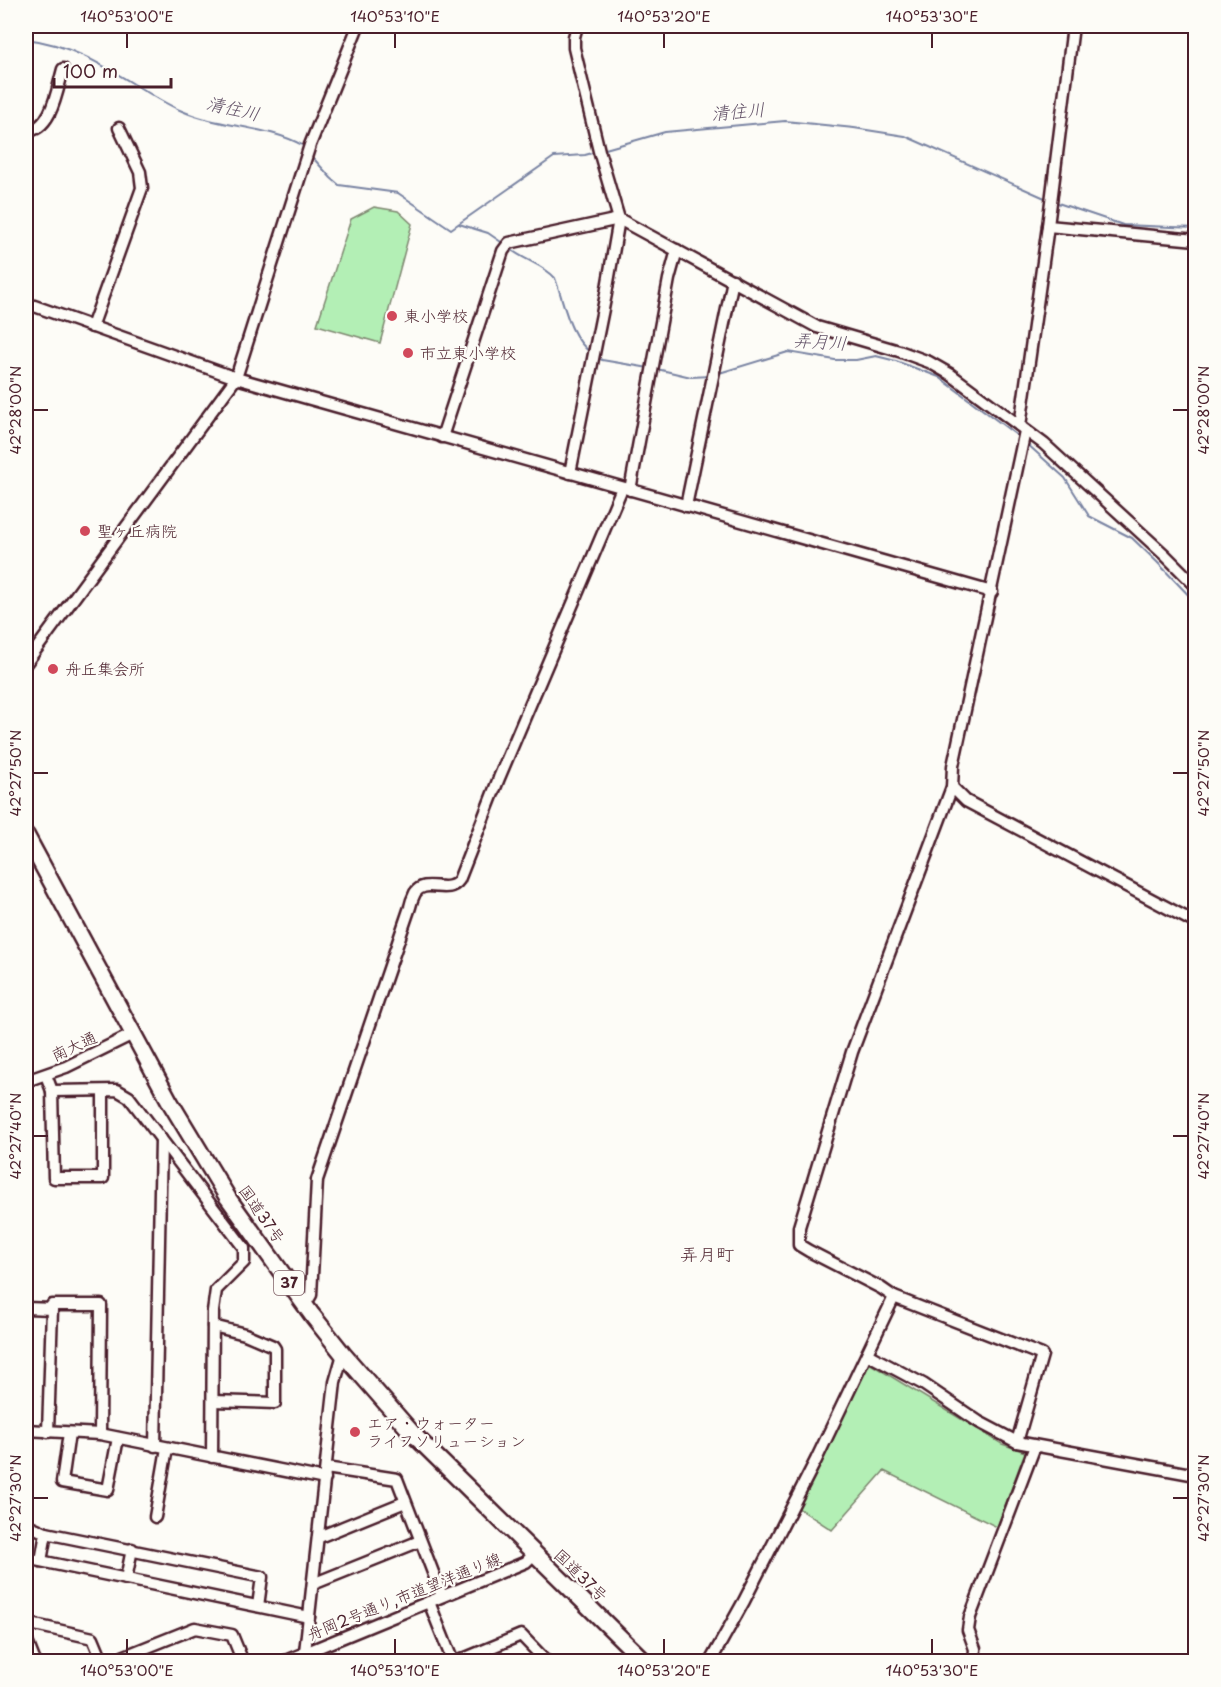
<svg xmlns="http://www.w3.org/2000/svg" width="1221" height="1687" viewBox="0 0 1221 1687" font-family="'Playpen Sans','Klee One',sans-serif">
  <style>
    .green { fill: #b3efb5; stroke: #7e8770; stroke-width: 1.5 }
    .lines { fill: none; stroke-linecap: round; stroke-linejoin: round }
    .stream { stroke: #7983a2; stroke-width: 2 }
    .minor-casing { stroke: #4a1f2b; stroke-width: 15 }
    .highway-casing { stroke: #4a1f2b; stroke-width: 20 }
    .minor { stroke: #fdfcf7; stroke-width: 10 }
    .highway { stroke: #fdfcf7; stroke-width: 15 }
    .ticks { fill: none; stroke: #4a1f2b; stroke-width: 2 }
    .poi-dot { fill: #d1495b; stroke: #fdfcf7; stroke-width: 2 }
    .labels { text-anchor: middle; stroke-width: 4.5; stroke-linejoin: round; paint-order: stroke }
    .shield { fill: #fdfcf7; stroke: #806168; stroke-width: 1.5 }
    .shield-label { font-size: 15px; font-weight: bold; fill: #4a1f2b }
    .poi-label { font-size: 16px; fill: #4a1f2b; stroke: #fdfcf7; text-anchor: start }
    .street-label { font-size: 16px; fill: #4a1f2b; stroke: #fdfcf7 }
    .water-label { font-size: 18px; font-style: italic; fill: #625167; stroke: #fdfcf7 }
    .neighbourhood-label { font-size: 18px; fill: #4a1f2b; stroke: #fdfcf7 }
    .neatline { fill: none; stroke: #4a1f2b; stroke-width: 2 }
    .ticks-label { font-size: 15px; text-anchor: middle; fill: #4a1f2b }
  </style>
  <rect width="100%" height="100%" fill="#fdfcf7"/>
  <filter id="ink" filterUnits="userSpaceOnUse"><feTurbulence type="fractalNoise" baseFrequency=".0167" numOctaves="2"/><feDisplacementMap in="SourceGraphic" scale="12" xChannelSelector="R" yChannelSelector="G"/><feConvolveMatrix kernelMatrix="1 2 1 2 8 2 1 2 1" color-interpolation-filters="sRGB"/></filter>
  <g filter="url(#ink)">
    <g class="green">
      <polygon points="374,207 398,211 412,224 380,343 317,325 351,219"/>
      <polygon points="869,1363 1002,1444 1025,1452 997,1527 884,1471 832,1530 798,1508"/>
    </g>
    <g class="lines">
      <g class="stream">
        <path d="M26 39C70 44 104 66 142 89 155 97 168 105 182 111 221 128 267 125 304 146"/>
        <polyline points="602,150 665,132 785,121 854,128 905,136 1047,199"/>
        <polyline points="314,159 331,178 339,185 398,193 451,229 554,157 585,155 596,152"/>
        <polyline points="1055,202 1123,225 1196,228"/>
        <polyline points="459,224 488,233 504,244"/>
        <path d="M509 248C523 260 544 265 555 278 565 305 568 335 591 353"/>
        <polyline points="596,356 602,360 649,368"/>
        <polyline points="657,369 691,377 711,376"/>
        <polyline points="716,374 788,352 835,360 856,360 876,356 896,361 939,377 1019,437"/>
        <polyline points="1026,443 1065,478 1089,516 1132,538 1157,562 1196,603"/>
      </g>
      <defs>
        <g id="minor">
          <path d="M26 131C52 130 57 90 63 69"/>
          <polyline points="1048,226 1196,240"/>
          <polyline points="26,303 236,378 992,592"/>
          <polyline points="92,327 142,188 140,172 119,128"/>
          <polyline points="1020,426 1048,226 1073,26"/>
          <polyline points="442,437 503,251 509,243 619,219 817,327 899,351 929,362 950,374 1044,444 1165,555 1196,586"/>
          <polyline points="570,473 606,294 619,219 599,151 574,48 574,37 577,26"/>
          <polyline points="630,490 669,279 677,250"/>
          <polyline points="686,506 733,280"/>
          <polyline points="26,663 236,378 310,145 358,26"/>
          <polyline points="952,787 966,801 1196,923"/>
          <polyline points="46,1075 52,1091 117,1090 129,1097 244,1248 244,1262 216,1290 213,1311 212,1457"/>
          <polyline points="26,1081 66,1067 133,1034"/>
          <polyline points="52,1091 54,1178 103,1178 103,1091"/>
          <path d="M305 1305 311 1295 317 1180 410 907C411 902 413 897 415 893 425 877 448 896 459 880L499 778 622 488"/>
          <polyline points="26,1308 52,1309 52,1305 101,1305 100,1434"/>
          <polyline points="213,1326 245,1334 273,1346 275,1349 275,1403 213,1401"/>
          <polyline points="867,1354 923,1384 979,1422 1017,1442 1196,1475"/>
          <polyline points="26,1430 100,1434 325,1479"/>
          <polyline points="48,1432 52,1309"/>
          <polyline points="69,1433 62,1482 108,1490 118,1438"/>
          <polyline points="1017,1442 1042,1355 894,1297 881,1288 809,1251 799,1245 799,1227 852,1052 952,787 953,766 1025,431"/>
          <polyline points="155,1446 161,1139"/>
          <polyline points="326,1468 397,1479 442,1596"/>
          <polyline points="155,1517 167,1448"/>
          <polyline points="26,1524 46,1533 262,1577 258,1606"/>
          <polyline points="319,1537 405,1502"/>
          <polyline points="26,1558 309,1617"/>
          <polyline points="41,1561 46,1533"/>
          <polyline points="126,1579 132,1549"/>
          <polyline points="313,1584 420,1541"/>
          <polyline points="429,1602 453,1662"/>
          <polyline points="26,1623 93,1638 103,1662"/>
          <polyline points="26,1639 35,1662"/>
          <polyline points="305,1652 335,1382 343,1354"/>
          <polyline points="110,1662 195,1628 232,1635 243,1662"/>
          <polyline points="283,1662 526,1562 534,1554"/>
          <polyline points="456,1662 521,1635 547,1662"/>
          <polyline points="710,1662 744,1601 816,1460 894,1297"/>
          <polyline points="974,1662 975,1649 968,1630 970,1617 1035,1446"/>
        </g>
        <polyline id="highway" points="26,835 170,1102 228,1198 312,1315 343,1354 413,1434 645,1662"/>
      </defs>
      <use href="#minor" class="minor-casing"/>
      <use href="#highway" class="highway-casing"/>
      <use href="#minor" class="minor"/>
      <use href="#highway" class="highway"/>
    </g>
  </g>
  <path class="ticks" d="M127 33V48M395 33V48M664 33V48M932 33V48M33 410H48M1173 410H1188M33 773H48M1173 773H1188M33 1136H48M1173 1136H1188M33 1498H48M1173 1498H1188M127 1639V1654M395 1639V1654M664 1639V1654M932 1639V1654"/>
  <g class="poi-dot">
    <circle cx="392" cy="316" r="6"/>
    <circle cx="408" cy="353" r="6"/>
    <circle cx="85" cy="531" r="6"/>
    <circle cx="53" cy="669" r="6"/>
    <circle cx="355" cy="1432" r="6"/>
  </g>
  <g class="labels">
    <rect class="shield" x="274" y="1271" width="30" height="24" rx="4.5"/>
    <g class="shield-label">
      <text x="289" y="1288">37</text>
    </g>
    <g class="poi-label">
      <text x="404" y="322">東小学校</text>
      <text x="420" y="359">市立東小学校</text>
      <text x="97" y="537">聖ヶ丘病院</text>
      <text x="65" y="675">舟丘集会所</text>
      <text x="367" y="1429">エア・ウォーター<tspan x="367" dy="18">ライフソリューション</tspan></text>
    </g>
    <g class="street-label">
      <text transform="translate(74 1046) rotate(-25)" y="6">南大通</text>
      <text transform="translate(262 1214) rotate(55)" y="6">国道37号</text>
      <text transform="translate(581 1575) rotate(44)" y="6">国道37号</text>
      <text transform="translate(404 1596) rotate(-22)" y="6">舟岡2号通り,市道望洋通り線</text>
    </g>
    <g class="water-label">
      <text transform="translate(233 109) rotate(13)" y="6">清住川</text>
      <text transform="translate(738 112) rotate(-5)" y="6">清住川</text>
      <text transform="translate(820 342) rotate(4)" y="6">弄月川</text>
    </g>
    <g class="neighbourhood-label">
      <text x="707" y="1261">弄月町</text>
    </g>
  </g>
  <rect width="1221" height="1687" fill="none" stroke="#fdfcf7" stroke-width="66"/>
  <path d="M54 78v9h117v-9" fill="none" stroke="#4a1f2b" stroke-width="3"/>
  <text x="63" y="78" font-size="18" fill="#4a1f2b" stroke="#fdfcf7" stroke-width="4.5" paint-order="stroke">100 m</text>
  <rect x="33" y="33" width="1155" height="1621" class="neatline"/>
  <g class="ticks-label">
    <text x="127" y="22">140°53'00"E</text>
    <text x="395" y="22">140°53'10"E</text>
    <text x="664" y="22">140°53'20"E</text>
    <text x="932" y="22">140°53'30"E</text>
    <text transform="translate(16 410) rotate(-90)" y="5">42°28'00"N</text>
    <text transform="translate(1204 410) rotate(-90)" y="5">42°28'00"N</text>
    <text transform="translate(16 773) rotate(-90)" y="5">42°27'50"N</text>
    <text transform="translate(1204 773) rotate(-90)" y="5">42°27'50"N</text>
    <text transform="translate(16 1136) rotate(-90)" y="5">42°27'40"N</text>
    <text transform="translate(1204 1136) rotate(-90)" y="5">42°27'40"N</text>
    <text transform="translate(16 1498) rotate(-90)" y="5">42°27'30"N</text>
    <text transform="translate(1204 1498) rotate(-90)" y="5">42°27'30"N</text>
    <text x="127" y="1676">140°53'00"E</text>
    <text x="395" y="1676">140°53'10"E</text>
    <text x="664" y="1676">140°53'20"E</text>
    <text x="932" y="1676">140°53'30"E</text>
  </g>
</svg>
